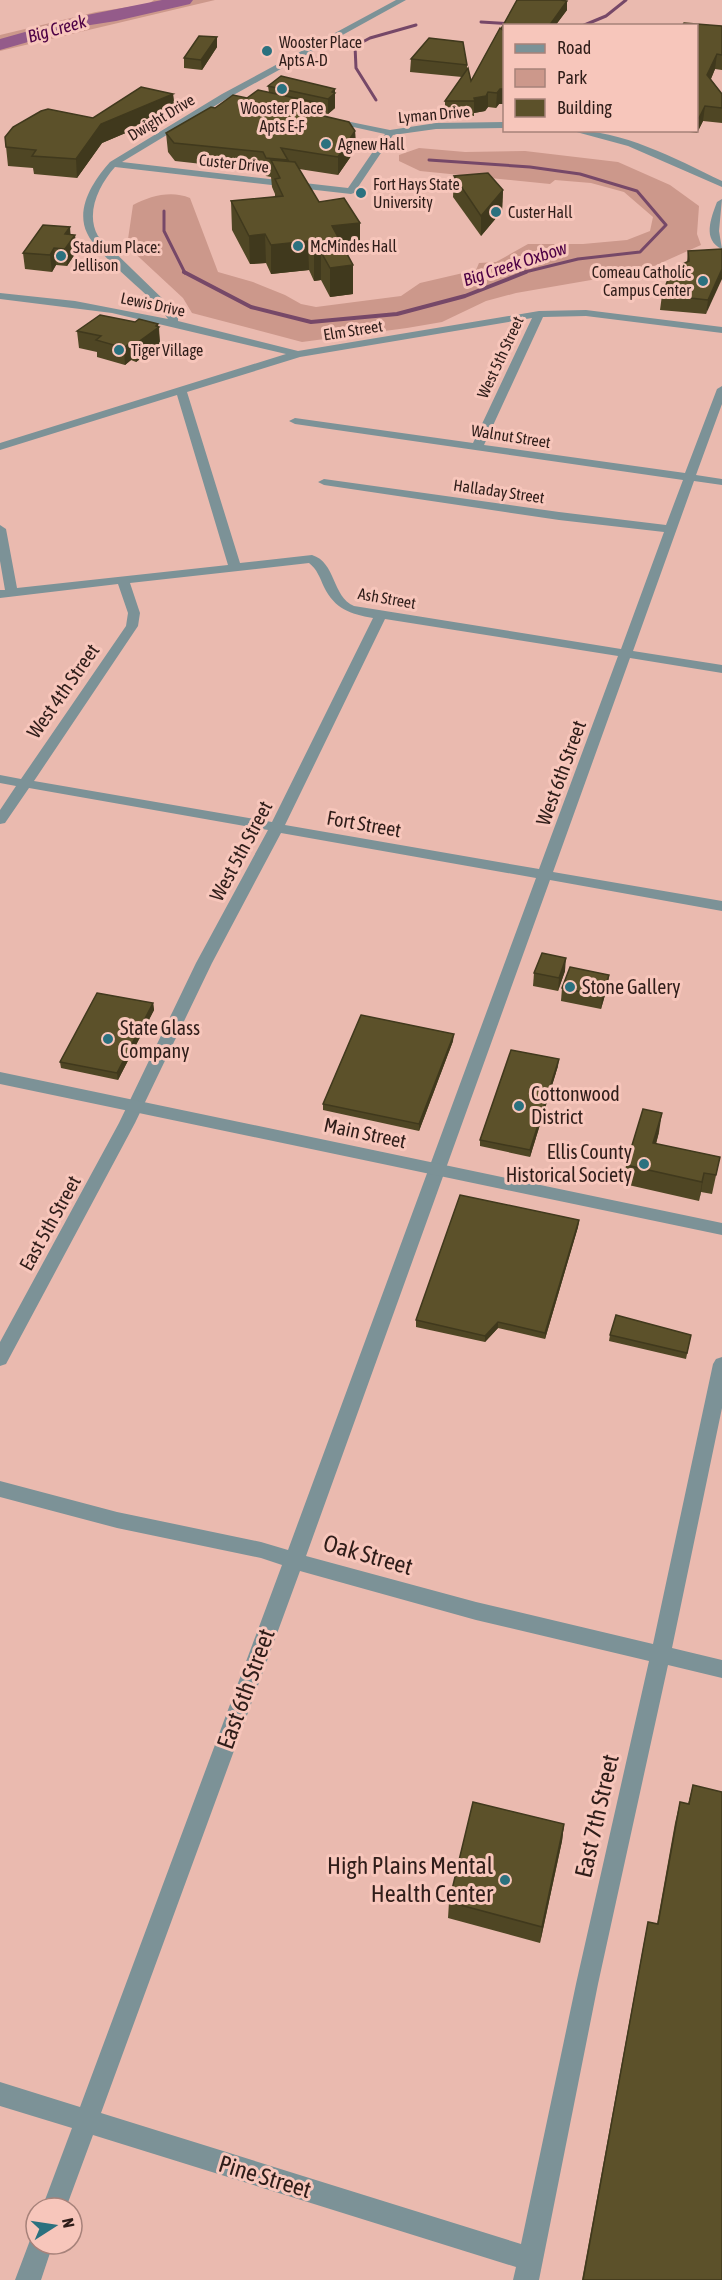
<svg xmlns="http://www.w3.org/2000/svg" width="722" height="2280" viewBox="0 0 722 2280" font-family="'Asap Condensed',sans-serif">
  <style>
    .green { fill: #cc988b }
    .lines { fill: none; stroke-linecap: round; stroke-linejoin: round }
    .stream-far1 { stroke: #764868; stroke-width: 3 }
    .stream { stroke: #764868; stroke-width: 4 }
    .river { fill: #945b8a; fill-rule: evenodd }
    .minor { fill: #7c9297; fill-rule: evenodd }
    .tertiary { fill: #7c9297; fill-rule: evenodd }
    .wall { fill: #4f4624 }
    .shaded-wall { fill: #40391d }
    .building { fill: #5c512a; stroke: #40391d; stroke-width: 1.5 }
    .poi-dot { fill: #2b717f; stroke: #f7c6bb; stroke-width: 2 }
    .labels { text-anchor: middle; stroke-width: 6; stroke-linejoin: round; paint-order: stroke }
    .far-poi-label { font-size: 16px; fill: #2f1d19; stroke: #f7c6bb; text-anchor: start }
    .far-street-label { font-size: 16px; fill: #2f1d19; stroke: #f7c6bb }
    .far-water-label { font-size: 18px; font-style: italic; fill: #4d0045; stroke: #f7c6bb }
    .street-label { font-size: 20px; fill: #2f1d19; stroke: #f7c6bb }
    .poi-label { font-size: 20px; fill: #2f1d19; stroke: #f7c6bb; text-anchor: start }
    .near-street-label { font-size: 24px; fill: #2f1d19; stroke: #f7c6bb }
    .near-poi-label { font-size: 24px; fill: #2f1d19; stroke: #f7c6bb; text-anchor: end }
  </style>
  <rect width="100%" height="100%" fill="#eabaaf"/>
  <g class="green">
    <polygon points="154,0 215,0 0,51 0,35 96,12 148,4"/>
    <path d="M419 148 465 152 525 151 618 162 670 185 699 206 697 234 701 245 643 271 516 293 486 301 442 322 407 328 302 342 192 313 183 298 127 246 133 205C150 196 171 190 190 198L218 272 253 282 285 295 301 304 316 307 401 296 420 283 476 270 479 263 496 262 528 244H583L627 240 650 231 653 217 624 192 591 183 555 180 550 184 420 171 399 161V155Z"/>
  </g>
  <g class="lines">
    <g class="stream-far1">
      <polyline points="481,22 512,24"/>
      <polyline points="582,26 606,16 626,0"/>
      <polyline points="376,100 356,68 355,46 370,38 416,25"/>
      <polyline points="429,160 530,167 580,174 637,191 666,225 640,252 578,259 521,273"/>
      <polyline points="164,211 164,231 185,273"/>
    </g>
    <polyline class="stream" points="184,272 251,307 311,322 397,314 465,296 526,272"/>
    <polygon class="river" points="162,0 193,0 190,4 116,21 84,26 0,50 0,39 82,16"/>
    <g class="minor">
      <path d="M396 0H406L228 98 122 162 348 188 385 134 326 121V117L390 130 436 123 504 122V128L436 129 393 135 354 193 351 194 115 167C99 185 85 213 98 236L168 304 178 316V321L298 351 539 311 586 310 722 327V333L586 316 543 317 484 445 685 473 717 389 722 386V404L696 475 722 479V485L694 481 633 651 722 665V673L630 658 553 872 722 901V911L550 880 306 1556 476 1602 653 1644 713 1364 716 1359 722 1357V1408L672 1648 722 1660V1678L668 1665 598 1984 539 2280H513L516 2267 93 2135 66 2208H42L72 2128 0 2106V2082L80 2107 282 1565 261 1558 117 1528 0 1497V1481L117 1512 261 1542 288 1550 536 878 281 833 212 963 135 1123 6 1364 0 1366V1342L119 1123 196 963 268 830 29 788 5 823 0 824V810L16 786 0 783V775L21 779 126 626 128 613 118 584 0 598V590H5L0 561V525L6 529 17 588 228 565 177 395 0 450V443L286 354 112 313 0 299V293L75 301 168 319 161 309C144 291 95 252 87 233 75 208 94 180 110 162L222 94ZM532 318 473 443 295 418 289 421 295 424 683 480 666 525 559 512 324 479 318 482 324 485 559 520 664 532 621 649 354 606C332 597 336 562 312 555L240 563 187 392 300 357ZM309 563C317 569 320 578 324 587 335 609 350 614 373 618L272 822 34 781 138 626 140 613 130 583ZM385 619 618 656 539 869 285 825ZM300 1571 476 1620 649 1661 576 1984 521 2244 101 2113Z"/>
      <path d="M569 130C623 130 674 158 722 181V187L628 146Z"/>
      <path d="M722 199 719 231 722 249C702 240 711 218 717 202Z"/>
      <polygon points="36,2234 36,2244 53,2244 41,2280 15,2280 32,2235"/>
    </g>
    <polygon class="tertiary" points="0,1072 722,1223 722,1235 0,1084"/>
  </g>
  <g class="wall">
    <polygon points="517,0 567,1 567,10 555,26 504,26 504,104 499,104 496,108 488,107 485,111 474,113 474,116 445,116 445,101 462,77 410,72 411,59 429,38 463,42 467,65 467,70 468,68 471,81 500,28 501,29"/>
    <polygon points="696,26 722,26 722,70 715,69 711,79 722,94 722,123 703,121 697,133 674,130 696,130"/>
    <polygon points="217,37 217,47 202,70 184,68 184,58"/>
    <polygon points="268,86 335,89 335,108 328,114 318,112 318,115 355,131 356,149 338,175 299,169 319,202 360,223 360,252 347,253 353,294 330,297 321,280 314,281 309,270 271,274 266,263 250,264 232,230 231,201 275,197 275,194 272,187 271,177 266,176 264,171 175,161 168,152 166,133 215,108 269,93"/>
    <polygon points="173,94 175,112 102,143 77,178 34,174 33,168 8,166 5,137 93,118"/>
    <polygon points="454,176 503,190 502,211 481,236 453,197"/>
    <polygon points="70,227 70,234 77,251 67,266 56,265 52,272 25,269 23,253"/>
    <polygon points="722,249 706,314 660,310 662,295 682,270 683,264 687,262 688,251"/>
    <polygon points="159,327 160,344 136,362 131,360 125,365 97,357 97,352 79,348 77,331"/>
    <polygon points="565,971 558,991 533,986 534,973"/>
    <polygon points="609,975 607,988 601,1009 561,1001 562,988"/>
    <polygon points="153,1003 154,1010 118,1080 61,1068 60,1062"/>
    <polygon points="453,1041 419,1131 323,1110 323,1104"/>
    <polygon points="558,1066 530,1157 480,1146 480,1140"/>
    <polygon points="659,1132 656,1144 720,1157 712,1194 701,1192 699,1201 624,1184 626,1165"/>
    <polygon points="579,1220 578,1227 545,1339 498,1328 485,1342 416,1327 416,1320"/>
    <polygon points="610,1335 691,1335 686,1359 609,1341"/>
    <polygon points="693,1785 722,2280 582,2280 644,1942 648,1922 657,1924 675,1823 680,1802 688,1804"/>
    <polygon points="564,1824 562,1841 540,1943 448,1918 449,1902"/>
  </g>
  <g class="shaded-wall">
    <polygon points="567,1 567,10 555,26 549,26"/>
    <polygon points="217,37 217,47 202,70 201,60"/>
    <polygon points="717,54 715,69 706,90 707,75"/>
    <polygon points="335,89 335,108 328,114 328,99 332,92"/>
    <polygon points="500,89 504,89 504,104 499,104 496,108 497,93"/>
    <polygon points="488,92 488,107 485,111 474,113 474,98"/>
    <polygon points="173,94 175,112 102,143 77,178 76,159 101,124"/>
    <polygon points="318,103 318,122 307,112"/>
    <polygon points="705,106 703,121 697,133 699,118"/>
    <polygon points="355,131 356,149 338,175 338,157"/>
    <polygon points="503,190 502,211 481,236 481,216"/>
    <polygon points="360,223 360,252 333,255 332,226"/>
    <polygon points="70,227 71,241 75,235 77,251 67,266 65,234"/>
    <polygon points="265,234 266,263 250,264 249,236"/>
    <polygon points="308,241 309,270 271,274 271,245"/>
    <polygon points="54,248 56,265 52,272 50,255"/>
    <polygon points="321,252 321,280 314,281 314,253"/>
    <polygon points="353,265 353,294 330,297 330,268"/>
    <polygon points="722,269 722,279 706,314 708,300"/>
    <polygon points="158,324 160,344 136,362 134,345"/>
    <polygon points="130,343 131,360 125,365 124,348"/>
    <polygon points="566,958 565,971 558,991 559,978"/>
    <polygon points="609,975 607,988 601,1009 602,996"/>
    <polygon points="153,1003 154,1010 118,1080 117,1073"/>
    <polygon points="454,1034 453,1041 419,1131 419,1124"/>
    <polygon points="559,1059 558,1066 530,1157 530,1150"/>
    <polygon points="662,1113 659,1132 651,1162 653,1143"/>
    <polygon points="704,1173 701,1192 699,1201 702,1182"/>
    <polygon points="579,1220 578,1227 545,1339 545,1333"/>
    <polygon points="498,1322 498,1328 485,1342 485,1336"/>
    <polygon points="564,1824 562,1841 540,1943 542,1927"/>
  </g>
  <g class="building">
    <polygon points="517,0 560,0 567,1 549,26 504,26 504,31 501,29"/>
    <polygon points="684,23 722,26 722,55 717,54 707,75 722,94 722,108 705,106 699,118 696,117 696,26 682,26"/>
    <polygon points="500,28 504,31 504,89 500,89 497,93 488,92 486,96 474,98 475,101 445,101 468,68 471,81"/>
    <polygon points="199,36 217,37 201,60 184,58"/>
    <polygon points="429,38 463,42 467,65 411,59"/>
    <polygon points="281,76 335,89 332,92 335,93 328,99 268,86"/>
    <polygon points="141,87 173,94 101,124 76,159 32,156 36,150 6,147 5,137 13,127 41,111 48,109 93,118"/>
    <polygon points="258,90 318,103 307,112 349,122 355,131 338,157 281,148 288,160 266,158 263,152 174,143 166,133 211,107 215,108 233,95 247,98"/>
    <polygon points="271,160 295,162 319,202 344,198 360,223 332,226 353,265 330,268 321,252 314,253 308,241 271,245 265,234 249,236 231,201 283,196 275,179 280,178"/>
    <polygon points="488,173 503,190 481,216 454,176"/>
    <polygon points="43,225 70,227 65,234 75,235 65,249 54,248 50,255 23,253"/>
    <polygon points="722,249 722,269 708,300 662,295 669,277 687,268 683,264 689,261 688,251"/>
    <polygon points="100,315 135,322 139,319 158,324 156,326 159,327 134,345 130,343 124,348 96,340 101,336 77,331"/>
    <polygon points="542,953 566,958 559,978 534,973"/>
    <polygon points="570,967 609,975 602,996 562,988"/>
    <polygon points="97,993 153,1003 117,1073 60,1062"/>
    <polygon points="361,1015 454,1034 419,1124 323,1104"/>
    <polygon points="511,1050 559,1059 530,1150 480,1140"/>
    <polygon points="643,1109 662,1113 653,1143 720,1157 716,1175 704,1173 702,1182 626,1165"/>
    <polygon points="460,1195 579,1220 545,1333 498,1322 485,1336 416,1320"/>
    <polygon points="616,1315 691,1335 687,1353 610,1335"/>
    <polygon points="693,1785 722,1792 722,2280 583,2280 648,1922 658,1924 680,1802 689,1804"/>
    <polygon points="473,1802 564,1824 542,1927 449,1902"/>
  </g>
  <g class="poi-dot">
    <circle cx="267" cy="51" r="6"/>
    <circle cx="282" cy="89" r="6"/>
    <circle cx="326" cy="144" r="6"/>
    <circle cx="361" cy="193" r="6"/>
    <circle cx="496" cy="212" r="6"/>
    <circle cx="298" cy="246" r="6"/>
    <circle cx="61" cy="256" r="6"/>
    <circle cx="703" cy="281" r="6"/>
    <circle cx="119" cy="350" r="6"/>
    <circle cx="570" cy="987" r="6"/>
    <circle cx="108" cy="1039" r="6"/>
    <circle cx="519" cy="1106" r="6"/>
    <circle cx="644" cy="1164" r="6"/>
    <circle cx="505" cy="1880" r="6"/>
  </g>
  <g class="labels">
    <g class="far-poi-label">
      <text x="279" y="48">Wooster Place<tspan x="279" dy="18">Apts A-D</tspan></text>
      <text x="282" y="114" text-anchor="middle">Wooster Place<tspan x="282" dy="18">Apts E-F</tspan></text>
      <text x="338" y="150">Agnew Hall</text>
      <text x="373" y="190">Fort Hays State<tspan x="373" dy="18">University</tspan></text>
      <text x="508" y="218">Custer Hall</text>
      <text x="310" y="252">McMindes Hall</text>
      <text x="73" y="253">Stadium Place:<tspan x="73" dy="18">Jellison</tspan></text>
      <text x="691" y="278" text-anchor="end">Comeau Catholic<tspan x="691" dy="18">Campus Center</tspan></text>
      <text x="131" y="356">Tiger Village</text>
    </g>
    <g class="far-street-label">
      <text transform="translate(434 114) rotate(-5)" y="6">Lyman Drive</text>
      <text transform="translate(161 117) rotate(-31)" y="6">Dwight Drive</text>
      <text transform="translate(234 163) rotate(6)" y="6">Custer Drive</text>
      <text transform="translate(153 304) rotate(12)" y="6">Lewis Drive</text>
      <text transform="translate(353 330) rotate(-9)" y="6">Elm Street</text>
      <text transform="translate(500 357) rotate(-65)" y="6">West 5th Street</text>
      <text transform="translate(511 436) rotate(9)" y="6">Walnut Street</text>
      <text transform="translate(499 491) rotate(8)" y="6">Halladay Street</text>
      <text transform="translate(387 598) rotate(10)" y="6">Ash Street</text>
    </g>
    <g class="far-water-label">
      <text transform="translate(57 29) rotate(-16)" y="6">Big Creek</text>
      <text transform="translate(515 264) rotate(-18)" y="6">Big Creek Oxbow</text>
    </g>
    <g class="street-label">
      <text transform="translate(63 691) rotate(-55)" y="7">West 4th Street</text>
      <text transform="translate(561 773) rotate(-70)" y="7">West 6th Street</text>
      <text transform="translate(364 824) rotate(10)" y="7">Fort Street</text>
      <text transform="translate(241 851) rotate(-62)" y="7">West 5th Street</text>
      <text transform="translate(365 1133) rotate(12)" y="7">Main Street</text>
      <text transform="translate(50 1223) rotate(-61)" y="7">East 5th Street</text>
    </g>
    <g class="poi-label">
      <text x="582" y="994">Stone Gallery</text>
      <text x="120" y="1035">State Glass<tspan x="120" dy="23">Company</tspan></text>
      <text x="531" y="1101">Cottonwood<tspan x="531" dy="23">District</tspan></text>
      <text x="632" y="1159" text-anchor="end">Ellis County<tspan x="632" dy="23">Historical Society</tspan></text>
    </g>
    <g class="near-street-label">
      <text transform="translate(368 1555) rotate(16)" y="8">Oak Street</text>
      <text transform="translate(246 1689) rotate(-70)" y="8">East 6th Street</text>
      <text transform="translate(597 1816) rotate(-77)" y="8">East 7th Street</text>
      <text transform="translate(265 2177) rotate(17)" y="8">Pine Street</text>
    </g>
    <g class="near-poi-label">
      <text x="493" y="1874">High Plains Mental<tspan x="493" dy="28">Health Center</tspan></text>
    </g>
  </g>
  <rect x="503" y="24" width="195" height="108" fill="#f7c6bb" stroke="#a7827a" stroke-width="1.5"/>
  <rect x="515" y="44" width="30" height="9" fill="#7c9297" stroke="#a7827a" stroke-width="1.5"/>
  <text x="557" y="54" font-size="18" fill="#2f1d19">Road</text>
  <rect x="515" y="69" width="30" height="18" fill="#cc988b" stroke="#a7827a" stroke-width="1.5"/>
  <text x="557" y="84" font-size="18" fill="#2f1d19">Park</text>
  <rect x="515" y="99" width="30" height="18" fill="#5c512a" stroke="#a7827a" stroke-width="1.5"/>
  <text x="557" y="114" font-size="18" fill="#2f1d19">Building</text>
  <g transform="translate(54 2226) rotate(78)"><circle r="28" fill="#f7c6bb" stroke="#a7827a" stroke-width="1.5"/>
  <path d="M0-4.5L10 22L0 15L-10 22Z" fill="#2b717f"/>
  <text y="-9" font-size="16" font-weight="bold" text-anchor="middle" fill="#2f1d19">N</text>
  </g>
</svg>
